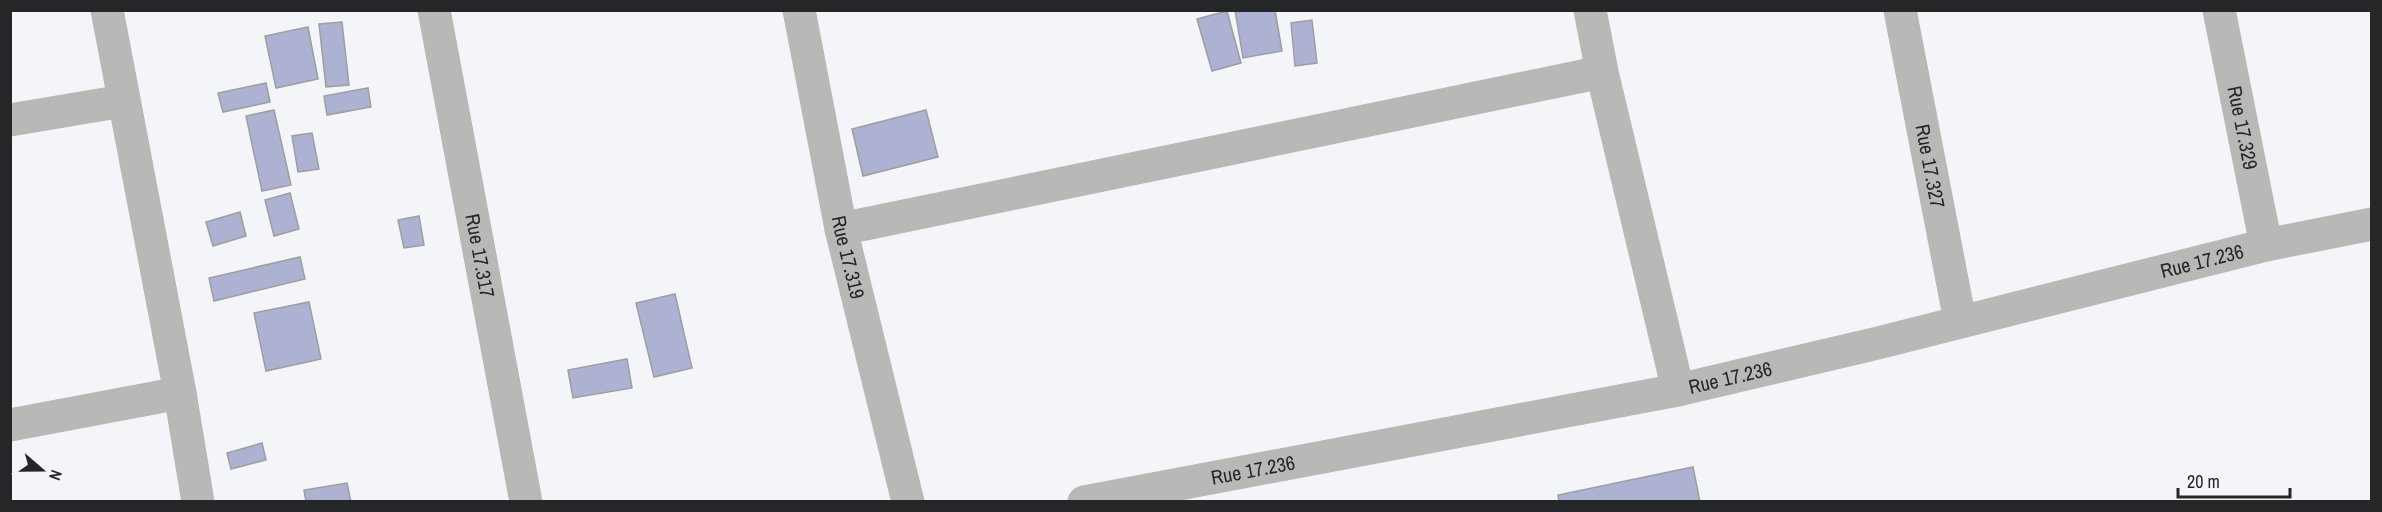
<svg xmlns="http://www.w3.org/2000/svg" width="2382" height="512" viewBox="0 0 2382 512" font-family="'Archivo Narrow',sans-serif">
  <style>
    .building { fill: #adb2d2; stroke: #9e9ea1; stroke-width: 1.5 }
    .lines { fill: none; stroke-linecap: round; stroke-linejoin: round }
    .minor { stroke: #b9b8b7; stroke-width: 33 }
    .labels { text-anchor: middle; stroke-width: 6; stroke-linejoin: round; paint-order: stroke }
    .street-label { font-size: 20px; fill: #252627; stroke: #f4f5f8 }
  </style>
  <rect width="100%" height="100%" fill="#f4f5f8"/>
  <g class="building">
    <polygon points="1235,10 1275,10 1282,51 1243,58"/>
    <polygon points="1227,11 1241,63 1212,71 1197,19"/>
    <polygon points="1312,20 1317,63 1295,66 1291,23"/>
    <polygon points="342,22 349,85 326,87 319,24"/>
    <polygon points="308,27 318,79 276,88 265,36"/>
    <polygon points="266,83 270,102 223,112 218,93"/>
    <polygon points="368,88 371,107 327,115 324,96"/>
    <polygon points="274,110 291,185 262,191 246,116"/>
    <polygon points="926,110 938,157 863,176 852,129"/>
    <polygon points="312,133 319,169 298,172 292,136"/>
    <polygon points="290,193 299,229 274,236 265,200"/>
    <polygon points="240,212 246,236 213,246 206,222"/>
    <polygon points="419,216 424,245 404,248 398,220"/>
    <polygon points="300,257 305,279 214,301 209,278"/>
    <polygon points="675,294 692,368 654,377 636,303"/>
    <polygon points="309,302 321,359 266,371 254,313"/>
    <polygon points="627,359 632,388 573,398 568,370"/>
    <polygon points="262,443 266,460 231,469 227,453"/>
    <polygon points="1693,467 1700,502 1559,502 1558,495"/>
    <polygon points="347,483 351,502 306,502 304,490"/>
  </g>
  <g class="lines">
    <g class="minor">
      <polyline points="107,10 180,393 198,502"/>
      <path id="s1" d="M434 10 526 502"/>
      <path id="s2" d="M799 10 841 229 908 502"/>
      <polyline points="1590,10 1602,72 1678,390"/>
      <path id="s3" d="M1900 10 1960 321"/>
      <path id="s4" d="M2219 10 2266 245"/>
      <polyline points="10,120 123,101"/>
      <polyline points="841,229 1602,72"/>
      <polyline points="10,425 180,393"/>
      <path id="s5" d="M1084 502 1678 390 1878 343 2266 245 2372 224"/>
    </g>
  </g>
  <g class="labels">
    <g class="street-label">
      <text dy="7" stroke="none"><textPath href="#s4" startOffset="120">Rue 17.329</textPath></text>
      <text dy="7" stroke="none"><textPath href="#s3" startOffset="159">Rue 17.327</textPath></text>
      <text dy="7" stroke="none"><textPath href="#s1" startOffset="250">Rue 17.317</textPath></text>
      <text dy="7" stroke="none"><textPath href="#s2" startOffset="252">Rue 17.319</textPath></text>
      <text dy="7" stroke="none"><textPath href="#s5" startOffset="1144">Rue 17.236</textPath></text>
      <text dy="7" stroke="none"><textPath href="#s5" startOffset="658">Rue 17.236</textPath></text>
      <text dy="7" stroke="none"><textPath href="#s5" startOffset="172">Rue 17.236</textPath></text>
    </g>
  </g>
  <rect width="2382" height="512" fill="none" stroke="#252627" stroke-width="24"/>
  <g transform="translate(42 470) rotate(110)" stroke="#f4f5f8" stroke-width="4.5" paint-order="stroke">
  <path d="M0-4.5L10 22L0 15L-10 22Z" fill="#252627"/>
  <text y="-9" font-size="16" font-weight="bold" text-anchor="middle" fill="#252627">N</text>
  </g>
  <path d="M2178 488v9h112v-9" fill="none" stroke="#252627" stroke-width="3"/>
  <text x="2187" y="488" font-size="18" fill="#252627" stroke="#f4f5f8" stroke-width="4.5" paint-order="stroke">20 m</text>
</svg>
